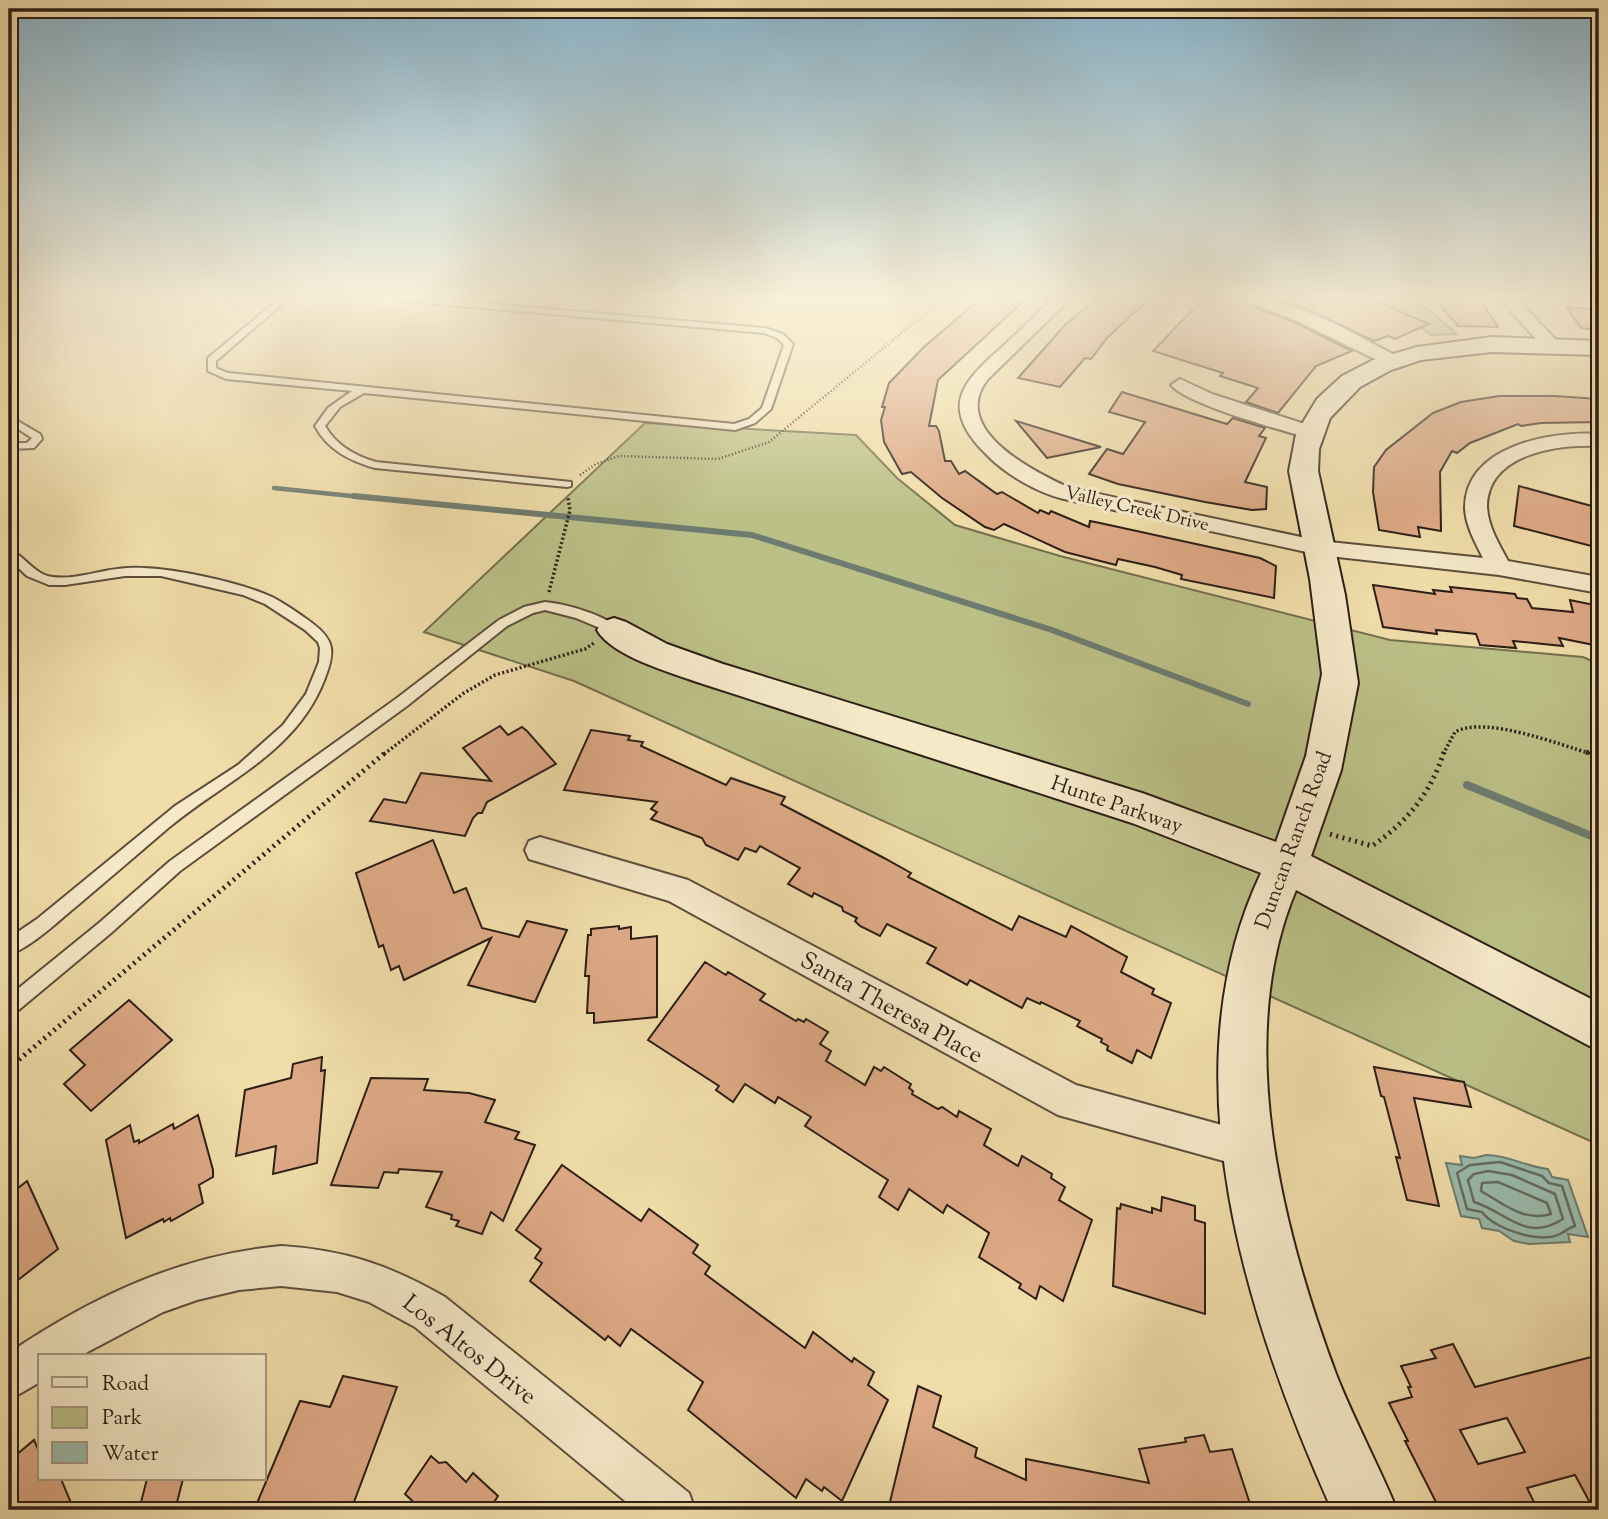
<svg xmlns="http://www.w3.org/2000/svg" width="1608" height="1519" viewBox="0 0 1608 1519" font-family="'Sorts Mill Goudy',serif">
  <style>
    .green { fill: #bbc087; stroke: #746f4e; stroke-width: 2 }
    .water { fill: #9abbac; stroke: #6e7c70; stroke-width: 2 }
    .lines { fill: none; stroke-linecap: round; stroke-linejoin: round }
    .shore { stroke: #646c61; stroke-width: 2.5 }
    .stream-far2 { stroke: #6e7c70; stroke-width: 4.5 }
    .stream-far1 { stroke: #6e7c70; stroke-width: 6 }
    .stream { stroke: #6e7c70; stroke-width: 8 }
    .building { fill: #dda986; stroke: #2d1e16; stroke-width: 2; fill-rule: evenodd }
    .lane-casing { stroke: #5e4e3b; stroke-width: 4 }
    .street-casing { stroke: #5e4e3b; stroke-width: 4 }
    .secondary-casing { stroke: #2d1e16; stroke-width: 4 }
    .path-far2 { stroke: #2d1e16; stroke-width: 2.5; stroke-dasharray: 1 2.5; stroke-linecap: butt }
    .path-far1 { stroke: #2d1e16; stroke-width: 3.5; stroke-dasharray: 2 2.5; stroke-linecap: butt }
    .path { stroke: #2d1e16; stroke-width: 5; stroke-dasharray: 2 4.5; stroke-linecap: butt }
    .lane { fill: #f5e9c8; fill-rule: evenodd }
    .street { fill: #f5e9c8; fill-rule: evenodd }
    .secondary { fill: #f5e9c8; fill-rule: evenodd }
    .labels { text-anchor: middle; stroke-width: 7; stroke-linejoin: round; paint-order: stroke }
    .far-street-label { font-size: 18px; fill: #2d1e16; stroke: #f5e9c8 }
    .street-label { font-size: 21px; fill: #2d1e16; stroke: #f5e9c8 }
    .near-street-label { font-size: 24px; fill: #2d1e16; stroke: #f5e9c8 }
  </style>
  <rect width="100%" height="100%" fill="#f0ddaa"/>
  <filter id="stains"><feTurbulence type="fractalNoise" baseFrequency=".00286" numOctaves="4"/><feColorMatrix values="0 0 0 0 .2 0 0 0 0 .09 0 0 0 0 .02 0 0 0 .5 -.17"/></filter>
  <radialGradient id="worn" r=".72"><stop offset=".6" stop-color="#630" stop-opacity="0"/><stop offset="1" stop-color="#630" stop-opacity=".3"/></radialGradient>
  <g class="green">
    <polygon points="1385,299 1416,299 1457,334 1431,335"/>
    <polygon points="645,423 856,435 897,478 955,525 1060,556 1390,640 1583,657 1599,664 1599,1145 574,681 424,632"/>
  </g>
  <path class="water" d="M1486 1155C1509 1155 1526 1167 1548 1169L1552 1177 1568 1180 1588 1237 1568 1234 1570 1242 1529 1244 1514 1241 1499 1231 1482 1228 1479 1219 1461 1216 1446 1163 1462 1165 1460 1156 1474 1158Z"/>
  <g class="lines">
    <g class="shore">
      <path d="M1500 1162 1542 1176 1549 1183 1562 1186 1575 1226C1568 1228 1566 1231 1560 1234 1540 1244 1494 1229 1482 1212L1467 1209 1457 1173 1470 1165Z"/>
      <path d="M1488 1171 1512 1175 1555 1194 1563 1219C1525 1243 1507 1212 1474 1202L1468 1180 1474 1174Z"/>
      <path d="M1498 1182 1547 1203 1551 1214C1523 1222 1504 1204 1481 1191L1482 1183Z"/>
    </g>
    <polyline class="stream-far2" points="274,488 371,498"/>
    <polyline class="stream-far1" points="354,496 752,535 1052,630 1248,704"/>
    <polyline class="stream" points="1467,785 1599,839"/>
  </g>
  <g class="building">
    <polygon points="980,299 1026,299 938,380 929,426 936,426 939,431 945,461 951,461 959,474 965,471 997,494 1002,492 1038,513 1040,510 1049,514 1051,511 1089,527 1090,521 1100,523 1260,558 1276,566 1274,598 1181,579 1182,575 1155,567 1118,559 1116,565 1065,552 1004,524 994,530 985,527 942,498 911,472 902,474 884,442 881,420 885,407 882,407 889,383 925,346"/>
    <polygon points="1096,299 1149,299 1108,337 1091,359 1085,358 1060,387 1018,378 1065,325"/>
    <polygon points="1213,299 1243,299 1246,304 1292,321 1352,351 1316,366 1278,413 1246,402 1258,388 1220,376 1223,373 1153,351 1202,300 1210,302"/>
    <polygon points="1272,299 1370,299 1429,324 1395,339 1388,336 1374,341 1307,309"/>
    <polygon points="1435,299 1480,299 1498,327 1458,326"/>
    <polygon points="1566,307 1599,310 1599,330 1581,328"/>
    <polygon points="1122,392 1227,424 1233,418 1265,428 1259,436 1266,438 1245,482 1267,487 1266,509 1252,510 1205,502 1118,484 1089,474 1107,449 1123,454 1145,422 1109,412"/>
    <polygon points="1499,396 1554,396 1599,399 1599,422 1541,423 1521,426 1518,424 1470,443 1457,453 1452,451 1440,472 1441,531 1418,527 1420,537 1379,530 1373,492 1374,467 1386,450 1433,413 1461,402"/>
    <polygon points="1016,421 1101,447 1047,458"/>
    <polygon points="1519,486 1599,508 1599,548 1514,526"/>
    <polygon points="1373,585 1435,594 1433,590 1452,592 1450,587 1515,594 1517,598 1527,599 1532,608 1573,612 1570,600 1599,606 1599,646 1559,638 1563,646 1513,641 1516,648 1480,645 1476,634 1436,630 1437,634 1383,627"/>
    <polygon points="500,726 508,735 522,727 527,731 556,764 487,802 482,813 478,813 473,818 465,836 370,821 384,799 406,803 421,773 491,781 463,748"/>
    <polygon points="591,730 630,736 628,740 643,742 641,746 726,785 731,778 785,797 781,804 884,858 911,873 908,877 1012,930 1019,916 1066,937 1071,926 1127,957 1121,972 1154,989 1152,994 1171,1003 1151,1058 1137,1050 1132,1063 1107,1050 1108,1046 1101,1042 1102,1039 1077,1026 1080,1021 1041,1002 1040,1004 1027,998 1022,1008 970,980 967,985 927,963 936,948 887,924 880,936 860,926 855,921 857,918 843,911 842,907 814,893 812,897 788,884 800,868 760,846 756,852 745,848 738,860 706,845 702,838 651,819 657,812 651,809 657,802 564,790"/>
    <polygon points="433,840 454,893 466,888 482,928 519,937 527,921 567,930 535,1002 468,985 491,938 404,980 399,966 391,970 383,945 379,947 356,873"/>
    <polygon points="619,926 619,929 631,927 631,939 657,936 657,1017 594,1023 594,1013 587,1013 589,976 585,976 588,935 591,935 591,929"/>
    <polygon points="705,962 726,975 728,972 765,994 760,1000 796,1021 798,1019 804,1022 806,1019 828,1032 820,1044 831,1051 826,1061 865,1085 874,1067 881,1071 884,1067 911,1084 909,1088 913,1091 912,1094 938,1109 942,1107 957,1117 959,1111 991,1129 984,1145 1018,1166 1022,1156 1052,1174 1051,1178 1065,1187 1059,1200 1092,1220 1063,1301 1040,1286 1036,1299 1019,1288 1021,1284 979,1257 989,1233 947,1205 943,1213 909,1189 898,1210 879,1197 888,1180 805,1126 811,1117 778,1097 775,1103 745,1084 733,1102 716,1090 719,1086 648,1040"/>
    <polygon points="129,1000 172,1040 91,1111 64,1084 85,1065 70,1050"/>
    <polygon points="322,1057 321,1071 325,1070 317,1163 273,1174 276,1146 236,1156 245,1090 291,1078 293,1064"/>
    <polygon points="1374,1067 1464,1082 1471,1107 1414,1098 1439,1206 1407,1200 1396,1157 1400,1158 1384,1097 1381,1096"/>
    <polygon points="371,1078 428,1079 424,1090 469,1093 495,1100 485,1122 519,1132 515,1139 535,1145 503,1221 491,1212 482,1234 456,1226 459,1221 451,1219 452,1215 426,1207 442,1172 399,1169 398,1173 384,1172 378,1188 331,1185"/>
    <polygon points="198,1115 213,1170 213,1177 199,1185 203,1203 171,1221 170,1218 164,1222 163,1219 126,1238 106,1140 130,1125 134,1142 139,1140 139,1143 173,1124 174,1129"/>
    <polygon points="562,1165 641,1221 649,1209 698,1245 693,1253 710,1266 705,1274 805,1348 813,1332 852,1362 854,1358 874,1372 868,1385 888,1400 842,1501 824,1487 822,1491 806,1479 796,1498 688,1410 703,1382 631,1329 620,1346 608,1336 605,1340 530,1281 542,1263 535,1258 541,1249 516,1230"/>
    <polygon points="27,1181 58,1249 9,1287 9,1195"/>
    <polygon points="1162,1197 1195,1206 1195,1220 1205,1223 1205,1314 1113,1286 1117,1208 1120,1209 1121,1204 1152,1213 1152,1208 1161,1211"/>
    <path d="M1453 1344 1475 1387 1599 1355V1510H1594L1575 1475 1527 1488 1536 1506 1520 1510H1440L1405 1441H1408L1389 1403 1412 1397 1408 1387H1411L1401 1366 1436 1358 1431 1350ZM1507 1418 1525 1452 1478 1464 1460 1430Z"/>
    <polygon points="343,1376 397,1387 351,1510 288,1510 257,1503 300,1401 330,1407"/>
    <polygon points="918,1386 941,1396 933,1427 977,1448 975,1457 1026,1480 1026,1459 1149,1483 1139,1449 1186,1442 1185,1438 1204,1435 1210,1452 1232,1449 1252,1510 888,1510"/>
    <polygon points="34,1440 40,1454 40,1479 61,1479 74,1510 9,1510 9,1461"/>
    <polygon points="431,1456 439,1463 446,1462 466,1482 473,1473 498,1496 489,1510 422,1510 405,1494"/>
    <polygon points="147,1479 183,1479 175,1510 139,1510"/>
  </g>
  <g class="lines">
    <defs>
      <g id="lane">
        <path d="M279 299H288L216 361V368L228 373 734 424 749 419 762 408 784 345 777 338 764 333 404 301 400 299H435L765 328 783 334 793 344 771 409 755 423 735 430 364 393 340 407 325 426C336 445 355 456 376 462L571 482V486L567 487 375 468C350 461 328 450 315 426L328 408 352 391 226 379 208 371V358Z"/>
        <polygon points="9,416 40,434 42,439 34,448 9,449 9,443 27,443 32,438 9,423"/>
        <path d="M9 549C25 556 34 575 53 577 77 580 103 569 127 568 165 566 236 581 272 597 285 604 300 614 312 623 335 640 335 652 325 678 297 753 224 781 167 829 137 855 107 880 78 905 57 922 34 945 9 955V938L37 919 175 806 238 765 283 725 306 694 319 662 320 648 318 642 305 630 265 604 243 595 161 576H125L65 585H49L27 576 9 559Z"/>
        <path d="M545 602C566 604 606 615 620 630L614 634 576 618 545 610 533 613 507 626 407 706 180 871 111 933 15 1013 9 1015V996L99 923 170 861 397 698 499 620 524 607Z"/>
      </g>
      <g id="street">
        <path d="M1052 299H1070L988 379C948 429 1034 472 1070 488L1320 541 1483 558C1475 542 1465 524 1465 507 1466 445 1552 431 1599 434V446C1559 444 1489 453 1487 505 1487 525 1499 544 1508 561L1599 577V593L1499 575 1320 555 1064 499C1036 492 1005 474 985 453 940 408 961 383 1001 348 1018 332 1036 316 1052 299Z"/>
        <path d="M1245 299C1300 299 1352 334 1401 358L1404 362 1395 367 1389 366 1293 319 1247 302Z"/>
        <polygon points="1500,299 1517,299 1556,340 1559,344 1556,348 1544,348"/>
        <path d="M1180 379 1212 394 1317 428 1320 432 1317 436 1310 438C1283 431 1186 404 1171 385Z"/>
        <polygon points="540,837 688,880 1076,1085 1262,1136 1268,1149 1262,1162 1249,1168 1058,1115 669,901 529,859 525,850 529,841"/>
        <path d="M281 1246C345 1250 389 1265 445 1297L689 1493 695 1510H636L415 1327 369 1302 337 1292 281 1286 239 1290 197 1300 163 1312 80 1356H40V1382L9 1400V1353C92 1297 180 1255 281 1246Z"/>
      </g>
      <path id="secondary" d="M1492 337 1599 341V355L1492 352 1421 360 1391 370 1360 387 1330 418 1319 449 1318 471 1345 595 1358 683 1341 770 1311 856 1599 1003V1051L1296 890C1233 1039 1282 1229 1336 1374 1354 1420 1378 1464 1397 1510H1332C1247 1320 1166 1073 1261 873L1132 823 697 682C669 672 612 656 597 630L602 622 614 618 626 622 667 644 723 664 1142 793 1276 842 1306 756 1322 674 1310 579 1289 471 1296 434 1317 399 1342 376 1373 360 1417 347Z"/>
    </defs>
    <use href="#lane" class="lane-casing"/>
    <use href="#street" class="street-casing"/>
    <use href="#secondary" class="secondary-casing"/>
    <polyline class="path-far2" points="580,475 596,464 619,456 718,459 769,442 943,299"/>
    <g class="path-far1">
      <polyline points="549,592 570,510 568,498"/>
      <polyline points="384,754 464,693 495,675 585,649 594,643"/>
      <path d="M1443 754 1455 732C1485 715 1560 745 1592 754"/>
    </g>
    <g class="path">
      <polyline points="1586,752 1599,756"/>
      <path d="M1330 834 1372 846C1408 821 1430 794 1444 752"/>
      <polyline points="9,1068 386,752"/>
    </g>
    <use href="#lane" class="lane"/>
    <use href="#street" class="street"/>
    <use href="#secondary" class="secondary"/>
  </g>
  <linearGradient id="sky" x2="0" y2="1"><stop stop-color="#89b7d0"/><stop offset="0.58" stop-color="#f8f0d9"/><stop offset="1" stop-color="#f8f0d9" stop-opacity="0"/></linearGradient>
  <rect width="1608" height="512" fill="url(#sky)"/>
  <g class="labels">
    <g class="far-street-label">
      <text transform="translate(1137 508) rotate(13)" y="6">Valley Creek Drive</text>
    </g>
    <g class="street-label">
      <text transform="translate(1117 804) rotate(19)" y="7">Hunte Parkway</text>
      <text transform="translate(1293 840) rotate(-70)" y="7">Duncan Ranch Road</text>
    </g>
    <g class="near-street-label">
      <text transform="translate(892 1007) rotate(29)" y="8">Santa Theresa Place</text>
      <text transform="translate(470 1349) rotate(38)" y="8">Los Altos Drive</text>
    </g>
  </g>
  <rect width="1608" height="1519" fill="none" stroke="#f0ddaa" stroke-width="35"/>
  <rect x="10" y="10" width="1587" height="1498" fill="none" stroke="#2d1e16" stroke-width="3.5"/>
  <rect x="18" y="18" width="1573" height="1484" fill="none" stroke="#2d1e16" stroke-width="2"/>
  <rect x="38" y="1354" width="228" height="126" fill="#f5e9c8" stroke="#a59881" stroke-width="2"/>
  <rect x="52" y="1377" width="35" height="10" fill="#f5e9c8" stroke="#a59881" stroke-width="2"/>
  <text x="102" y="1390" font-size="21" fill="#2d1e16">Road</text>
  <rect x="52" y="1407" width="35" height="21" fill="#bbc087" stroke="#a59881" stroke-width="2"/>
  <text x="102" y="1424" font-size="21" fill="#2d1e16">Park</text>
  <rect x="52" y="1442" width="35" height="21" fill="#9abbac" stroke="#a59881" stroke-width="2"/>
  <text x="102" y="1460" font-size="21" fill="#2d1e16">Water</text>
  <rect width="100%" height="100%" filter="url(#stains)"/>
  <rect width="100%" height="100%" fill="url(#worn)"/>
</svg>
